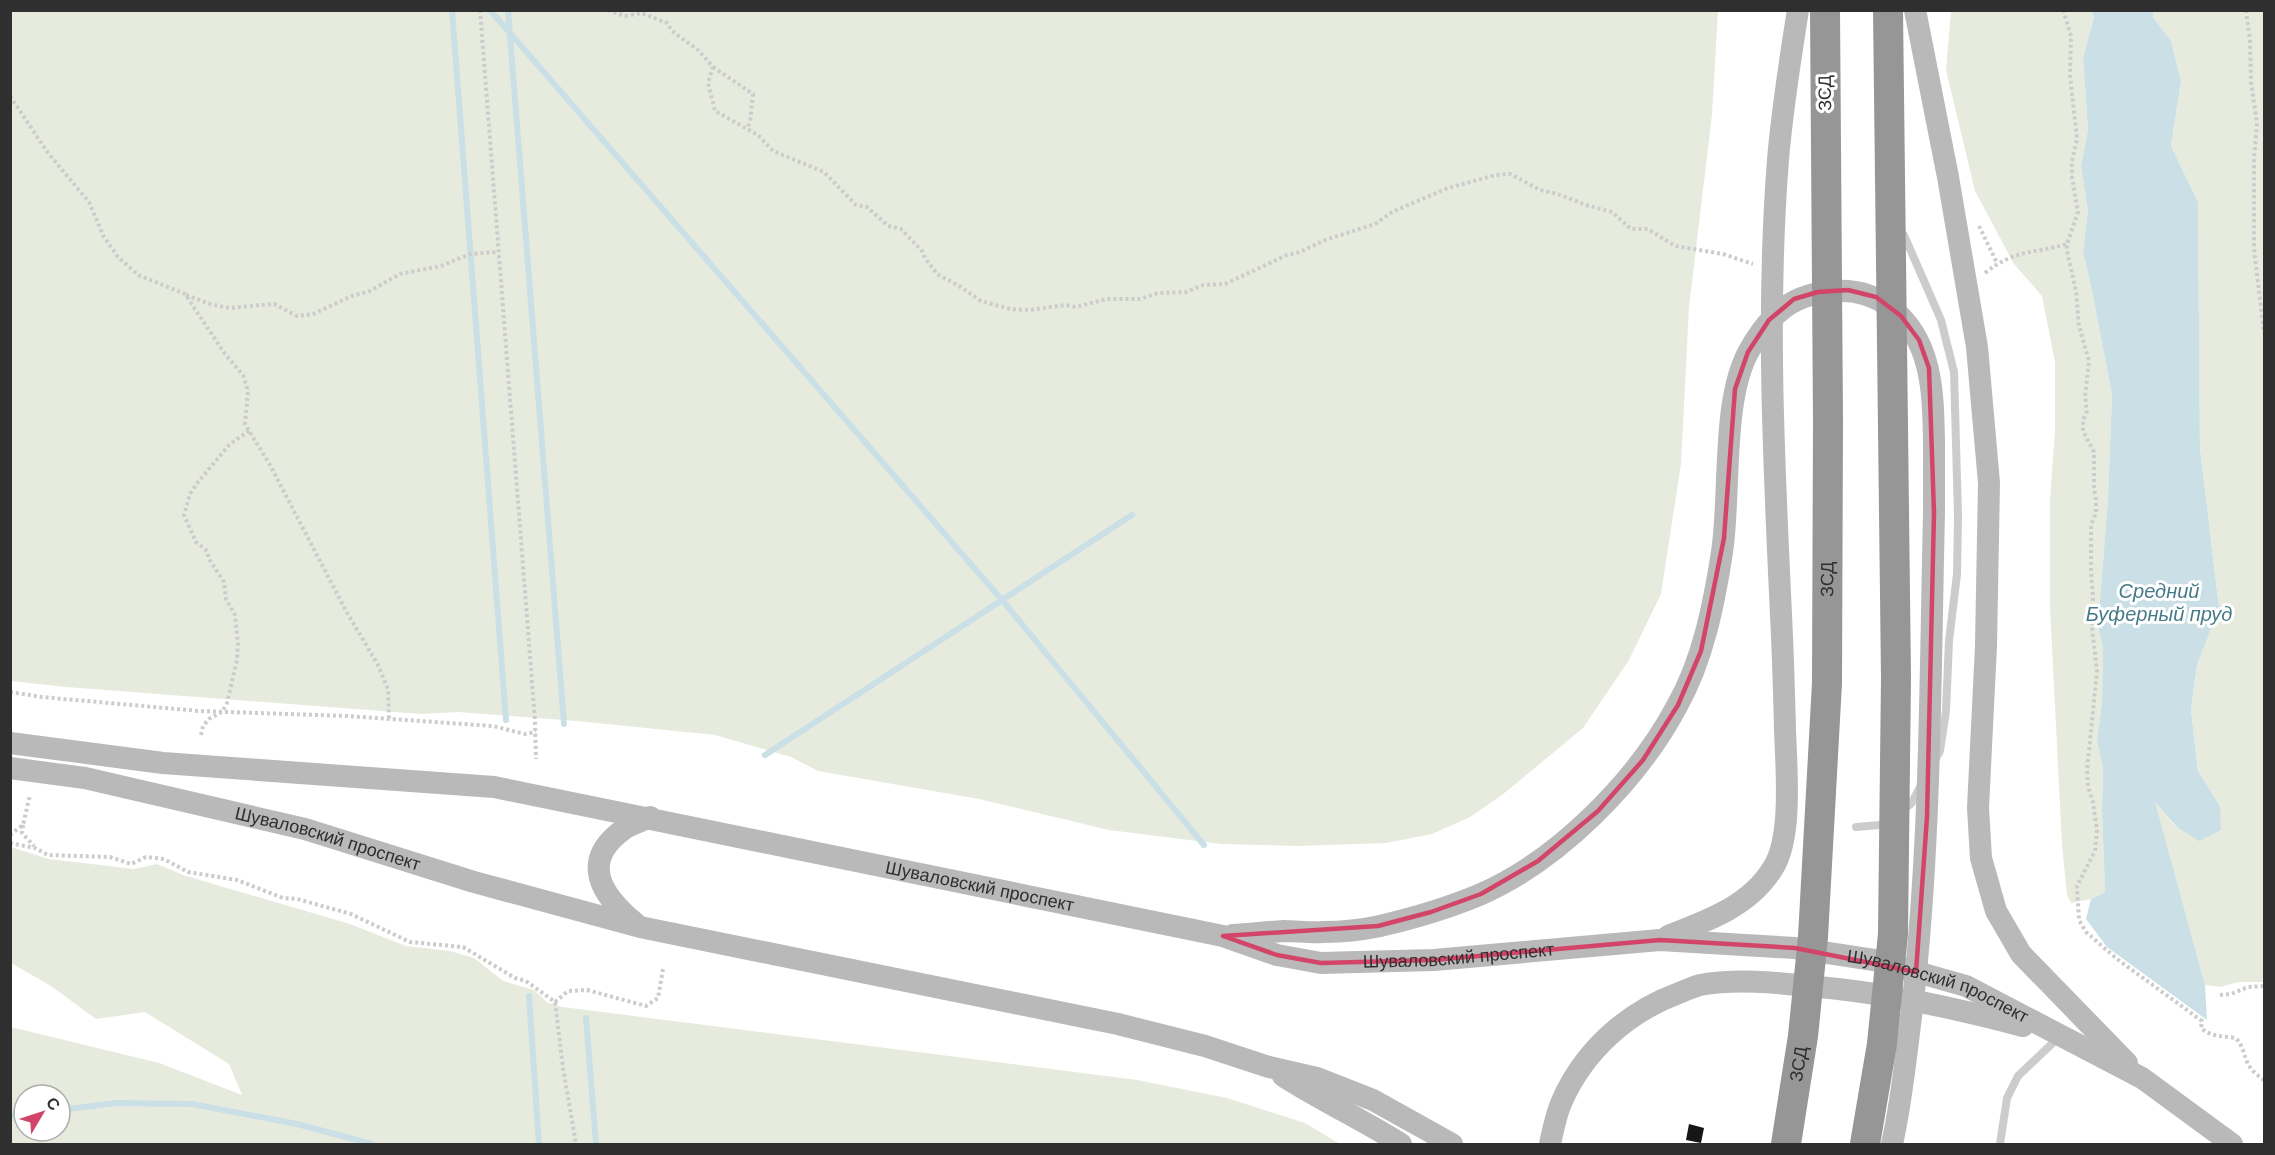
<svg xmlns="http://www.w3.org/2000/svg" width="2275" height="1155" viewBox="0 0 2275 1155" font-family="Helvetica,sans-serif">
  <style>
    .green { fill: #e7ebde; fill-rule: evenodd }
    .water { fill: #cae0e6 }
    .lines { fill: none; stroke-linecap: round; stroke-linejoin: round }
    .stream { stroke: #cae0e6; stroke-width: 6 }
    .building { fill: #161616 }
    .path { stroke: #ccc; stroke-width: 4; stroke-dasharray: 3 3; stroke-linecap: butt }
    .lane { stroke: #ccc; stroke-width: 8 }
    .secondary { stroke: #b9b9b9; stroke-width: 22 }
    .secondary-bridge { stroke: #b9b9b9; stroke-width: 22 }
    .highway-bridge { stroke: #969696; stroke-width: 30 }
    .marked { fill: none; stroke: #d24568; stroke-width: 4.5; stroke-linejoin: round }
    .labels { text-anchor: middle; stroke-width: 6; stroke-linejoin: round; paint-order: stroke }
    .street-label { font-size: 18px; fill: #2f2f2f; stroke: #fff }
    .water-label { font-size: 20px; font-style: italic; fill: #467a88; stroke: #fff }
  </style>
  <rect width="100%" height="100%" fill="#fff"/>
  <g class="green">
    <polygon points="11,10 1718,11 1712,115 1689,307 1681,464 1661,594 1629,660 1583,728 1502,795 1470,817 1432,834 1386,843 1298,846 1221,844 1109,830 979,799 818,771 791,757 715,735 577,721 458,712 421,714 66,687 11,681"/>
    <polygon points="2091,10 2094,17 2083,58 2088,130 2081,166 2088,211 2083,252 2092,291 2112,395 2108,498 2098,626 2103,649 2102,702 2097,740 2103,769 2102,811 2105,892 2091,899 2071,903 2067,895 2062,845 2050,607 2050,500 2055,430 2055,362 2042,296 2014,264 1975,191 1946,70 1951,11"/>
    <polygon points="2154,11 2264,11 2264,982 2239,982 2220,987 2205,985 2154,800 2176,827 2220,806 2198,771 2191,710 2197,665 2219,608 2200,448 2198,202 2171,146 2181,81 2171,41 2153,17"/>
    <path d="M11 847 49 859 134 869 157 864 183 875 350 924 406 946 450 951 474 958 503 981 534 990 548 1003 563 1007 1137 1080 1227 1098 1305 1123 1340 1144H11V1027L159 1063 242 1095 229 1064 145 1012 96 1019 51 986 11 963ZM24 1095H60V1131H24Z"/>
  </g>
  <polygon class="water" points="2091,11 2154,11 2153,17 2171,41 2181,81 2171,146 2198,202 2200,448 2219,608 2197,665 2191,710 2198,771 2220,806 2221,830 2199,841 2177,827 2155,802 2205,985 2207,1020 2107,947 2086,919 2091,899 2105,892 2102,811 2103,769 2097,740 2102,702 2103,649 2098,626 2108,498 2112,395 2092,291 2083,252 2088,211 2081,166 2088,130 2083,58 2094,17"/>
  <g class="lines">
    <g class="stream">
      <polyline points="452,10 506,720"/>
      <polyline points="490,10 1002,600 1204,845"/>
      <polyline points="508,10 564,724"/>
      <polyline points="765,755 1132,515"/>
      <polyline points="529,996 539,1144"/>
      <polyline points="586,1018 596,1144"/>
      <polyline points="60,1110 116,1103 192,1104 297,1124 372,1144"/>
      <polyline points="10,1116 24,1114"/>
    </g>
  </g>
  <polygon class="building" points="1689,1124 1704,1128 1701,1143 1686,1140"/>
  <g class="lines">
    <g class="path">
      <polyline points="480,10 535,721 536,759"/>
      <polyline points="521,10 549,10"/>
      <polyline points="608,10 625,16 641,13 667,23 672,31 698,50 713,67 708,83 715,111 758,135 773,151 824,172 856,205 867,207 888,226 901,229 922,251 925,258 937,274 959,286 981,301 1010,309 1029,310 1065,305 1076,307 1107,299 1140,299 1158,293 1186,292 1203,285 1225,284 1287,255 1300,252 1325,240 1375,224 1392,212 1448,188 1496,175 1510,174 1540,190 1558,194 1586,205 1612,212 1631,229 1648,229 1675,246 1723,254 1753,264"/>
      <path d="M2063 10 2071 36 2070 75 2077 139 2072 161V178L2078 212 2067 244V251L2076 291 2079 326 2089 361 2085 396 2087 411 2083 420V431L2094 452V486L2096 501V513L2091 525V570L2093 597 2092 627 2097 672 2087 770 2088 787 2093 802 2097 830 2095 851 2077 886 2079 920 2086 932 2117 959 2202 1021 2201 1028C2211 1037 2223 1036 2236 1038 2250 1055 2239 1063 2264 1080"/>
      <polyline points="2246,10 2250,40 2251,82 2257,123 2254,159 2254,249 2264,333"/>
      <polyline points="713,67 753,94 750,122 747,129"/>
      <polyline points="10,96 48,153 89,202 104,237 118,257 138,275 185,294 225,354 243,375 248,391 245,424 270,465 346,611 378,665 388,689 389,719"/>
      <polyline points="1979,226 1997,263"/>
      <path d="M1985 273C2015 249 2033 254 2067 244"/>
      <polyline points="186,295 210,304 229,308 274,304 297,316 313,314 352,296 370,291 400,274 441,266 470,254 498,252"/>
      <polyline points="10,692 42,697 199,711 347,716 493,726 525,734 536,732"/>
      <polyline points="201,735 203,726 209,719 222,712 227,703 237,660 238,644 235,615 226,599 224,582 209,559 207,551 196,542 184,515 190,494 198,482 230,444 249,431"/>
      <polyline points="23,825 22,833 34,846"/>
      <polyline points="10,835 23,825 30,795"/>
      <polyline points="10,843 35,848 48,855 110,857 131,864 146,857 164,859 188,872 237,880 283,898 297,899 351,914 410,942 463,947 515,978 526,981 555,1002 563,1068 576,1144"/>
      <polyline points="2220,995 2231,994 2248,987 2264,986"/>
      <polyline points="555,1002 568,991 587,990 646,1006 658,998 663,969"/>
    </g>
    <g class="lane">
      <polyline points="1904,235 1941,320 1954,372 1958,515 1957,574 1949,641 1946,711 1940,751 1936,758"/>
      <polyline points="1902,810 1911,804 1921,785"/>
      <polyline points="1856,827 1880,825 1887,821"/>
      <polyline points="2000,1144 2007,1098 2018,1076 2060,1036"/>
    </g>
    <g class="secondary">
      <polyline points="1915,10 1948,177 1977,347 1989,483 1986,646 1978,808 1981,858 1996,911 2021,954 2127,1063"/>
      <path id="s1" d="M10 743 163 763 494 787 1223 936 1277 955 1321 963 1434 960 1660 940 1795 948 1874 960 1966 986 2142 1078 2232 1144"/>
      <path id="s2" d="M10 768 85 778 305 829 474 882 640 927 1118 1024 1205 1046 1269 1067 1317 1078 1373 1100 1452 1144"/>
      <path d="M635 923C601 895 579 861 624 829 632 824 642 821 650 817"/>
      <path d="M1233 935C1250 934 1267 932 1284 931 1297 931 1310 933 1323 932 1341 932 1362 930 1380 926 1414 918 1448 908 1479 895 1558 861 1637 781 1677 706 1703 660 1714 604 1722 552 1731 494 1721 398 1750 349 1771 313 1793 293 1836 291 1856 290 1874 295 1890 307 1933 340 1933 393 1934 442 1934 466 1934 490 1934 513"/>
      <path d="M1668 936C1707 921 1750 906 1773 868 1793 837 1786 766 1785 729 1784 691 1783 653 1781 615"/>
      <path d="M1283 1076C1322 1101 1363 1120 1401 1144"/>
      <path d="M1550 1144C1553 1130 1556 1114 1562 1101 1584 1051 1627 1012 1679 993 1686 990 1693 987 1700 985 1738 978 1780 983 1818 987 1888 993 1955 1008 2023 1026"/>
    </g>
    <g class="secondary-bridge">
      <path d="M1781 615C1774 464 1766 312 1778 160 1782 110 1790 60 1798 10"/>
      <path d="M1892 1144C1902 1100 1906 1055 1912 1009 1931 845 1930 679 1934 513"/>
    </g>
    <g class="highway-bridge">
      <path id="s3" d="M1786 1144 1803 1036 1813 937 1827 683 1828 421 1825 10"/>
      <polyline points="1865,1144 1882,1044 1893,934 1896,678 1888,10"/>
    </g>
  </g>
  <path class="marked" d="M1848 290 1876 297 1901 316 1919 340 1929 368 1934 513 1927 817 1916 972 1795 948 1660 940 1434 960 1321 963 1277 955 1223 936 1378 926 1431 912 1481 894 1538 861 1598 811 1643 760 1678 705 1701 651 1724 538 1735 389 1748 352 1769 320 1794 299 1818 292Z"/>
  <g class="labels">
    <g class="street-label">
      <text transform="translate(1825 93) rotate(-91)" y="6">ЗСД</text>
      <text dy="6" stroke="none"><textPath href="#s3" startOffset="567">ЗСД</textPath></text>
      <text dy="6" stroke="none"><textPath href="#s2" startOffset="326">Шуваловский проспект</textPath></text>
      <text dy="6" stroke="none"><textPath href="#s1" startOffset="982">Шуваловский проспект</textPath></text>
      <text dy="6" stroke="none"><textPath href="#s1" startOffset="1470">Шуваловский проспект</textPath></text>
      <text dy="6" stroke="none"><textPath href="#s1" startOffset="1956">Шуваловский проспект</textPath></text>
      <text dy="6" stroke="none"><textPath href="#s3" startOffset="81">ЗСД</textPath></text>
    </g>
    <g class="water-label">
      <text x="2159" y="598">Средний<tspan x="2159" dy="23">Буферный пруд</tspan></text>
    </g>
  </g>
  <rect width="2275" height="1155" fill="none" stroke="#2f2f2f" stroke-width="24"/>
  <g transform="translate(42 1113) rotate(51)"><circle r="28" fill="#ffffff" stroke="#acacac" stroke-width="1.5"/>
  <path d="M0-4.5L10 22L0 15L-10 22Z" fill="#d24568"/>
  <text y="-9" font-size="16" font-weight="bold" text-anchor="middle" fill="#2f2f2f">С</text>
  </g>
</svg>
